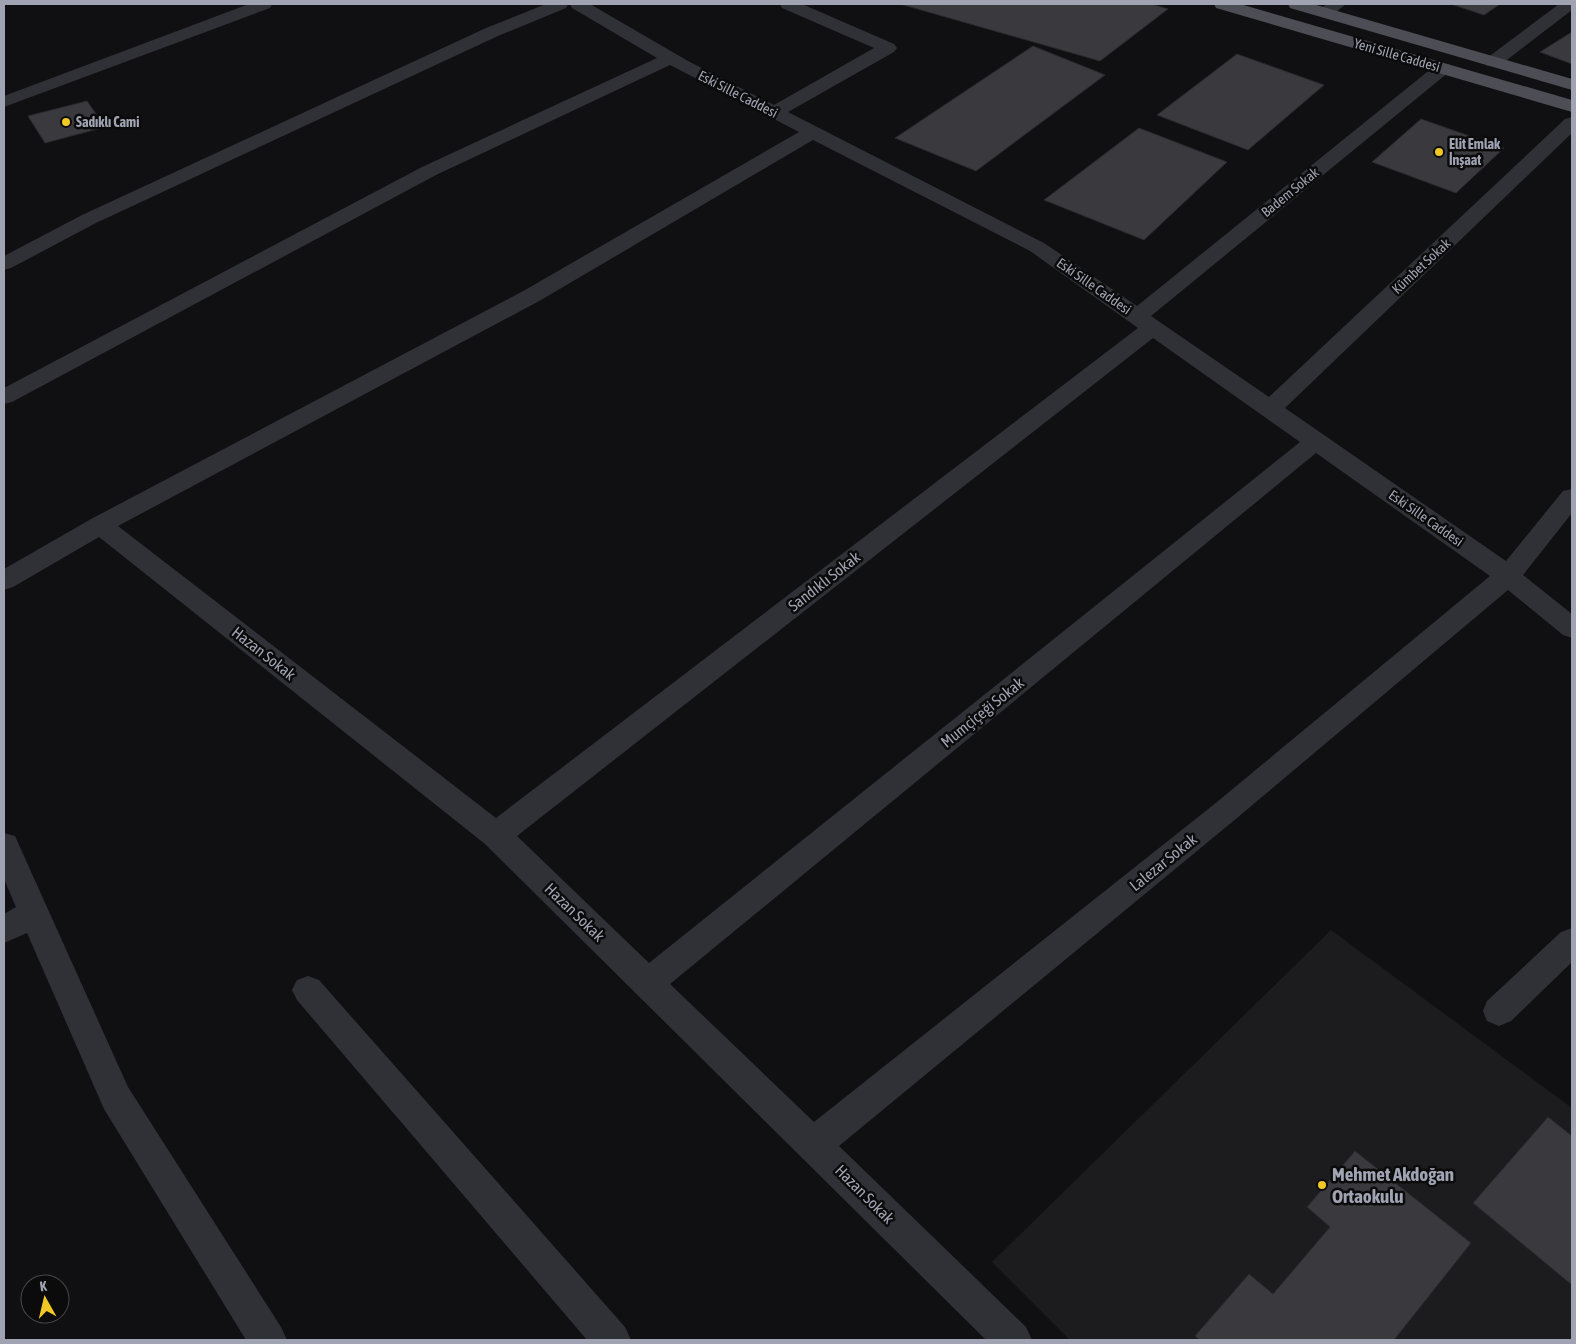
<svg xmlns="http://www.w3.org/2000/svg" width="1576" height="1344" viewBox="0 0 1576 1344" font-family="'Asap Condensed',sans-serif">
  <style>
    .built { fill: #1c1b1e }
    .building { fill: #3a393e; stroke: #2a292d }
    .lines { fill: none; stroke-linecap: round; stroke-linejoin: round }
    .minor { fill: #303136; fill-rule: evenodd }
    .major { fill: #4c4d55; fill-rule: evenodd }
    .poi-dot { fill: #f2c827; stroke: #0b0b0c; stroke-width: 2 }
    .labels { text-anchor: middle; stroke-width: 5; stroke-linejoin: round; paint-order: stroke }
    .far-street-label { font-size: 14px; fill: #a0a3b2; stroke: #0b0b0c }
    .far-poi-label { font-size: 14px; font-weight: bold; fill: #a0a3b2; stroke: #0b0b0c; text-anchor: start }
    .street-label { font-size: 16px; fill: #a0a3b2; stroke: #0b0b0c }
    .near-poi-label { font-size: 19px; font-weight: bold; fill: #a0a3b2; stroke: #0b0b0c; text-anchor: start }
  </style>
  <rect width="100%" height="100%" fill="#100f11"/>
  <polygon class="built" points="1331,930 1572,1108 1572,1340 1070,1340 992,1262"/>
  <g class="building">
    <polygon points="900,4 1151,4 1168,9 1100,61"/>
    <polygon points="1451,4 1500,4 1484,15"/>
    <polygon points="1572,32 1572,64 1540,52"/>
    <polygon points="1033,46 1105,75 976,171 895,138"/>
    <polygon points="1237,54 1324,85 1248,150 1157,115"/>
    <polygon points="87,101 105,127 45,143 28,116"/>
    <polygon points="1421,119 1504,148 1456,193 1372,162"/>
    <polygon points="1139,128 1227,162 1144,240 1044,200"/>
    <polygon points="1548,1117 1572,1136 1572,1285 1473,1203"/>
    <polygon points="1355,1151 1471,1243 1394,1340 1200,1340 1195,1336 1249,1274 1273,1294 1330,1227 1307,1207"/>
  </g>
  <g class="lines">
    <g class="minor">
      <polygon points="249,4 272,4 270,8 4,107 4,96"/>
      <polygon points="546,4 568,4 566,8 498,36 96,223 11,268 4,270 4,256 82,215 486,28"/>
      <path d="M570 4H590L688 61 774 105 874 48 782 8 780 4H802L894 44 897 48 894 52 788 112 1044 243 1137 306 1437 64H1449L1452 68 1449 72 1151 316 1269 397 1565 119 1572 117V133L1285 408 1506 561 1563 491 1572 489V513L1523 575 1572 614V638L1563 635 1508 590 1237 818 839 1146 1026 1327 1032 1340H986L485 844 99 537 13 587 4 590V569L91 519 525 290 799 132 670 65 436 175 12 402 4 404V388L422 167 657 58 572 8ZM813 140 1030 251 1138 328 496 818 118 526 541 300ZM1153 338 1300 442 649 963 517 836ZM1316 453 1490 576 1217 802 814 1122 670 984Z"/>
      <polygon points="1327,4 1346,4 1331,16 1319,16 1316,12"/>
      <polygon points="1559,4 1572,4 1572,10 1499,66 1487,66 1484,62 1487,58"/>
      <polygon points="4,833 15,836 19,845 128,1087 281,1327 287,1340 246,1340 104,1109 27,933 4,943 4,914 16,907 4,879"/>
      <polygon points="1572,928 1572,962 1511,1021 1499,1026 1487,1021 1483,1011 1487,1001 1561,932"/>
      <polygon points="308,976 319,980 625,1327 631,1340 587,1340 297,1000 292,990 297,980"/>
    </g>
    <g class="major">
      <polygon points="1214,4 1240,4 1572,100 1572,112 1216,8"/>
      <polygon points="1288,4 1313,4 1572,79 1572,90 1290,8"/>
    </g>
  </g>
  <g class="poi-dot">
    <circle cx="66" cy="122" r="5"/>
    <circle cx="1439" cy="152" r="5"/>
    <circle cx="1322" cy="1185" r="5"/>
  </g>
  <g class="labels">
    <g class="far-street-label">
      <text transform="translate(1397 55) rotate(16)" y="5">Yeni Sille Caddesi</text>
      <text transform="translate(738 94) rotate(27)" y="5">Eski Sille Caddesi</text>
      <text transform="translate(1290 192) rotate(-39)" y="5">Badem Sokak</text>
      <text transform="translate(1421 266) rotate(-43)" y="5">Kümbet Sokak</text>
      <text transform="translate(1094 286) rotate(35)" y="5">Eski Sille Caddesi</text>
      <text transform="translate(1426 518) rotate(35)" y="5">Eski Sille Caddesi</text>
    </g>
    <g class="far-poi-label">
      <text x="76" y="127">Sadıklı Cami</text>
      <text x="1449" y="149">Elit Emlak<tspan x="1449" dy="16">İnşaat</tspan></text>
    </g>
    <g class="street-label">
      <text transform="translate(824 581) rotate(-38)" y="6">Sandıklı Sokak</text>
      <text transform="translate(264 653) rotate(38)" y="6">Hazan Sokak</text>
      <text transform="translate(982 712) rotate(-39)" y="6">Mumçiçeği Sokak</text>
      <text transform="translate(1163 862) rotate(-39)" y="6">Lalezar Sokak</text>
      <text transform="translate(575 912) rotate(44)" y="6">Hazan Sokak</text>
      <text transform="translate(865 1194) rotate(45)" y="6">Hazan Sokak</text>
    </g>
    <g class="near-poi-label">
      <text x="1332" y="1181">Mehmet Akdoğan<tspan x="1332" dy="22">Ortaokulu</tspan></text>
    </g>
  </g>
  <rect width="1576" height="1344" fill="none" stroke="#a0a3b2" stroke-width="10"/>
  <g transform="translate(45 1299) rotate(352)"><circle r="24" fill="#0b0b0c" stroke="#47484e"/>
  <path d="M0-4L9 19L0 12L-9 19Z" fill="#f2c827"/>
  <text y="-8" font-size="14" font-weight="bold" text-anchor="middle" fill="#a0a3b2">K</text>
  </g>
</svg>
